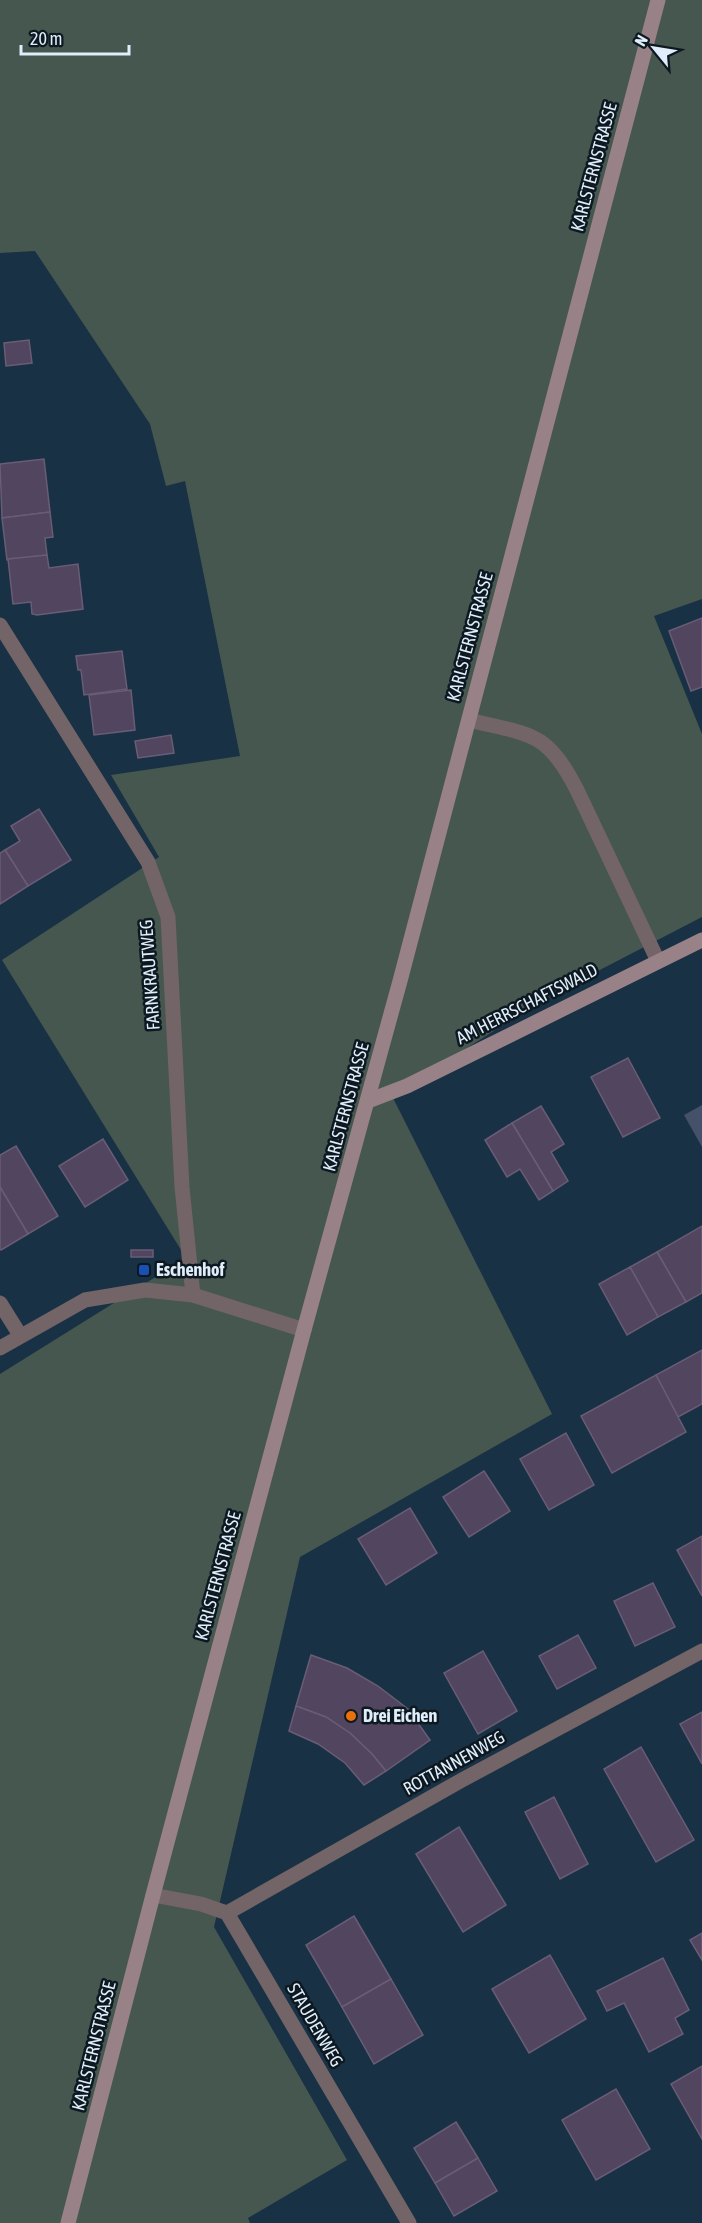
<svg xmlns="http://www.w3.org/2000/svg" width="702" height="2223" viewBox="0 0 702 2223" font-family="'Asap Condensed',sans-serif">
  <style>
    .green { fill: #45574f }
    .water { fill: #455168 }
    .building { fill: #52455f; stroke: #695c77; stroke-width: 1.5 }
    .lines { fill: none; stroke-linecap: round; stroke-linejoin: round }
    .lane { stroke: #726467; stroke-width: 15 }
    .street { stroke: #726467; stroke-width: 15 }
    .secondary { stroke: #988287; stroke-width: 15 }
    .transit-dot { fill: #1a4fb4; stroke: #0d1820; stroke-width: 2 }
    .food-dot { fill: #e8710a; stroke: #0d1820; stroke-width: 2 }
    .labels { text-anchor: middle; stroke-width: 5; stroke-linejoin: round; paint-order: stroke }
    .street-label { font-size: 18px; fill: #dfeefa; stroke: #0d1820 }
    .poi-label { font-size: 18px; font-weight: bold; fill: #dfeefa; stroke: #0d1820; text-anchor: start }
  </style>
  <rect width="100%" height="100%" fill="#193144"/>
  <polygon class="green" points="0,0 702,0 702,599 654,616 702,734 702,917 542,1000 392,1096 552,1414 300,1557 214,1927 347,2160 248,2218 250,2223 0,2223 0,1374 186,1258 2,960 159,857 111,775 240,756 185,481 166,486 150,424 35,251 0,253"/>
  <polygon class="water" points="702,1105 702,1147 684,1115"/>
  <g class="building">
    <polygon points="29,340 32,363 6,366 4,343"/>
    <polygon points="44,459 50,512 2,518 0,464"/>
    <polygon points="50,512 53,537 45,538 47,555 7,560 2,518"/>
    <polygon points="47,555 49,568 78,564 83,609 37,615 32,614 31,602 13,604 8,559"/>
    <polygon points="702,618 702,687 691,691 669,631"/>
    <polygon points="122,651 127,689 84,695 81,670 78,670 76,656"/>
    <polygon points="131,690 135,730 94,735 89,695"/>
    <polygon points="171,735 174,753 138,758 135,741"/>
    <polygon points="39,809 71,860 28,886 5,850 20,841 11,826"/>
    <polygon points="5,850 28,886 0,904 0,853"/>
    <polygon points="628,1058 660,1118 623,1137 591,1077"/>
    <polygon points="541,1106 564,1144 551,1152 568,1181 553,1191 512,1123"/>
    <polygon points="512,1123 553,1191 539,1200 520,1169 507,1177 485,1140"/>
    <polygon points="103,1139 128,1180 85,1207 59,1166"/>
    <polygon points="16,1146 58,1216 28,1234 0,1187 0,1155"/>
    <polygon points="0,1187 28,1234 1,1250 0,1249"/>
    <polygon points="702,1226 702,1293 686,1302 657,1252"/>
    <rect x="131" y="1250" width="22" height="7"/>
    <polygon points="657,1252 686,1302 658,1317 630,1267"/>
    <polygon points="630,1267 658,1317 627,1335 599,1284"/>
    <polygon points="702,1350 702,1404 678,1417 656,1375"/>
    <polygon points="656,1375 686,1432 612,1473 581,1416"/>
    <polygon points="566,1433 594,1485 549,1510 520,1459"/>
    <polygon points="484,1471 510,1511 469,1537 443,1497"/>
    <polygon points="410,1508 437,1553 386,1585 358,1539"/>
    <polygon points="702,1536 702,1596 677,1550"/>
    <polygon points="653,1583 675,1627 635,1646 614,1601"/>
    <polygon points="578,1635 596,1668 557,1689 539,1656"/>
    <polygon points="483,1651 517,1711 478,1734 444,1673"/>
    <polygon points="311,1655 347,1668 378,1686 408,1709 430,1740 386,1771 372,1754 350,1733 326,1717 296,1706"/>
    <polygon points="296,1706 326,1717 350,1733 372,1754 386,1771 364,1785 345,1763 318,1744 289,1731"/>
    <polygon points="702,1712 702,1764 680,1724"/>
    <polygon points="641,1747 694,1840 656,1862 604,1769"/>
    <polygon points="554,1797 588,1864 560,1879 525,1812"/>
    <polygon points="459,1827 506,1905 463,1932 416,1854"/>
    <polygon points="354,1916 391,1979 342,2007 306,1945"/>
    <polygon points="702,1933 702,1960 690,1940"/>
    <polygon points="550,1955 586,2019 529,2053 492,1989"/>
    <polygon points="663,1958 689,2010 675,2018 683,2034 649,2052 624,2003 607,2011 597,1991"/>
    <polygon points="391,1979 423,2035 374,2064 342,2007"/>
    <polygon points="702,2066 702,2139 671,2084"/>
    <polygon points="616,2089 650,2149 596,2180 562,2120"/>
    <polygon points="456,2122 478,2158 435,2183 414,2148"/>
    <polygon points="478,2158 497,2191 454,2216 435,2183"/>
  </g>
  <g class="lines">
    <path class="lane" d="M469 720C529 735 547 730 577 790L658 961"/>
    <g class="street">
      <polyline points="0,625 148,862 168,917 182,1187 193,1295"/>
      <polyline points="0,1303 20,1335"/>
      <polyline points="0,1348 85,1300 145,1290 193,1295 304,1330"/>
      <polyline points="153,1895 201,1904 227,1913 409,2223"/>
      <polyline points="227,1913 462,1780 702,1651"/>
    </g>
    <g class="secondary">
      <polyline points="368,1101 407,1086 702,940"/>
      <polyline points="68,2223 153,1895 304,1330 400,981 658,0"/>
    </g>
  </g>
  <rect class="transit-dot" x="138" y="1264" width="12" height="12" rx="3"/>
  <circle class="food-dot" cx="351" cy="1716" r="6"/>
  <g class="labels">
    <g class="street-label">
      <text transform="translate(594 167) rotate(-75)" y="6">KARLSTERNSTRASSE</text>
      <text transform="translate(470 637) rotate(-75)" y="6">KARLSTERNSTRASSE</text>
      <text transform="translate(150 975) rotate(-94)" y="6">FARNKRAUTWEG</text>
      <text transform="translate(527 1004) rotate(-27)" y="6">AM HERRSCHAFTSWALD</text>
      <text transform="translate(346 1107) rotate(-75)" y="6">KARLSTERNSTRASSE</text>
      <text transform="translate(218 1576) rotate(-75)" y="6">KARLSTERNSTRASSE</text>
      <text transform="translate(454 1763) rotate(-29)" y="6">ROTTANNENWEG</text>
      <text transform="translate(315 2025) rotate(60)" y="6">STAUDENWEG</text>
      <text transform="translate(94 2046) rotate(-76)" y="6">KARLSTERNSTRASSE</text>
    </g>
    <g class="poi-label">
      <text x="156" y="1276">Eschenhof</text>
      <text x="363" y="1722">Drei Eichen</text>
    </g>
  </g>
  <g transform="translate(654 48) rotate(300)" stroke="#0d1820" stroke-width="4.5" paint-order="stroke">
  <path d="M0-4.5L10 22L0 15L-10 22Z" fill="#dfeefa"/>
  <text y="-9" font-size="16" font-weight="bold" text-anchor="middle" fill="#dfeefa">N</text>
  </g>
  <path d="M21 45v9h108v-9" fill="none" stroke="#dfeefa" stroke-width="3"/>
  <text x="30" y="45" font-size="18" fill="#dfeefa" stroke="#0d1820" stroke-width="4.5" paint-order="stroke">20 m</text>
</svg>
